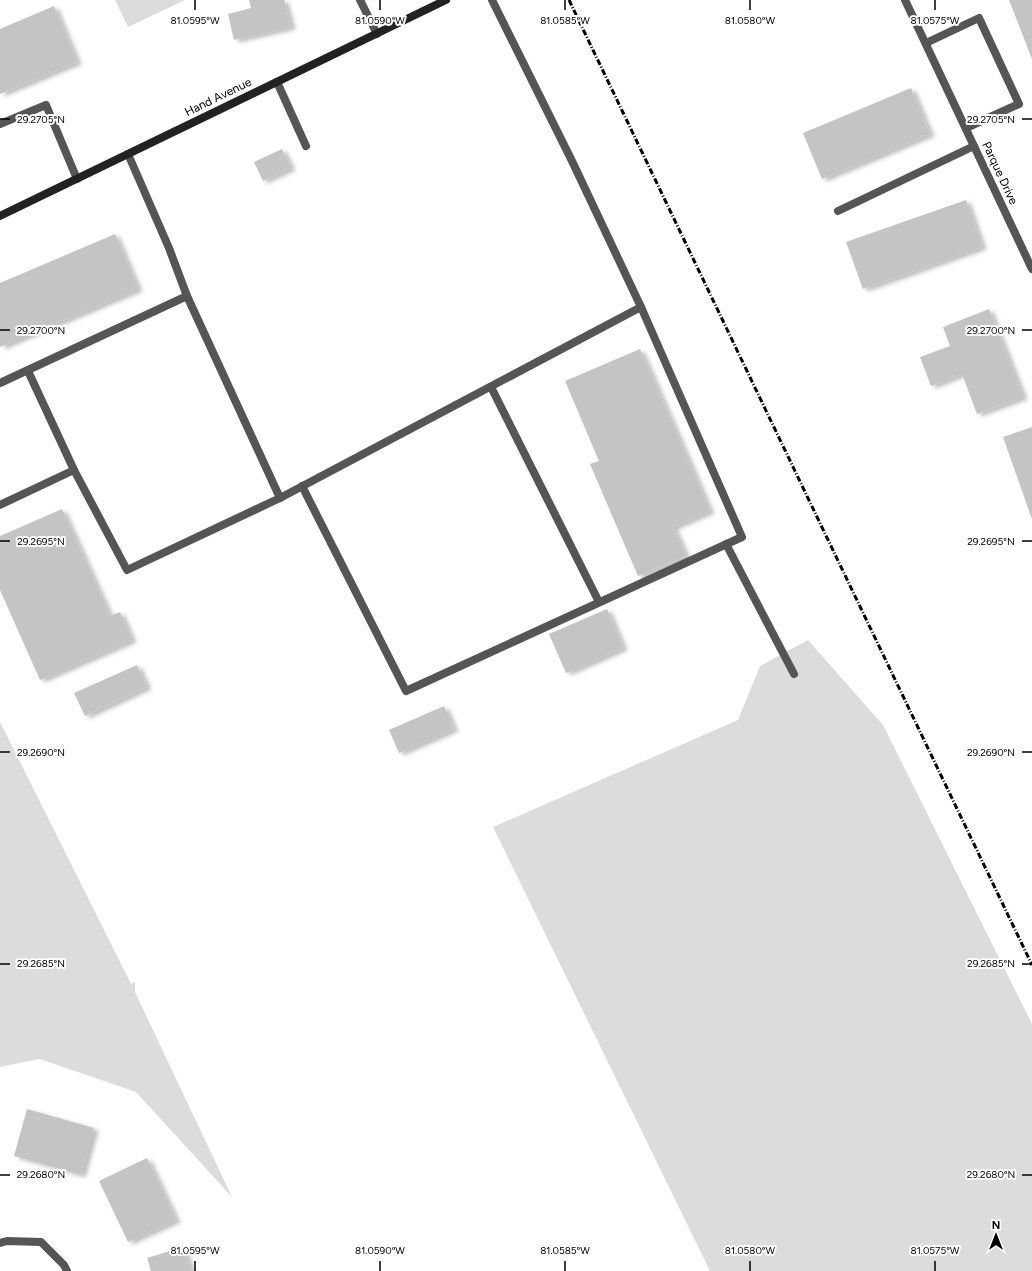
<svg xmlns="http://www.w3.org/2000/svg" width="1032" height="1271" viewBox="0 0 1032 1271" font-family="Figtree,sans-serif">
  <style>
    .green { fill: #dcdcdc }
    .building { fill: #c4c4c4; filter: url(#shadow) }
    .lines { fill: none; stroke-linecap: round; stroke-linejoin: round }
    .lane { stroke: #555; stroke-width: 8 }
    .street { stroke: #555; stroke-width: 8 }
    .secondary { stroke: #222; stroke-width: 8 }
    .rail { stroke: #000; stroke-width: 3; stroke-dasharray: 6 2 1 2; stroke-linecap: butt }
    .ticks { fill: none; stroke: #000; stroke-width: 1.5 }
    .labels { text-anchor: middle; stroke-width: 4; stroke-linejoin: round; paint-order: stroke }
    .street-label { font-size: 12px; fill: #000; stroke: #fff }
    .ticks-label { font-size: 10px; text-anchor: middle; fill: #000; stroke: #fff; stroke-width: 4; stroke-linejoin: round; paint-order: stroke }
  </style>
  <defs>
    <filter id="shadow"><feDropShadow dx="4.5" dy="2.5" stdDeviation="2" flood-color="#0004"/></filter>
  </defs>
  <rect width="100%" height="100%" fill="#fff"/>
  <g class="green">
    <polygon points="115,0 185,0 128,27"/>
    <polygon points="808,640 883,725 1032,1024 1032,1271 710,1271 493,827 738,720 760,666"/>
    <polygon points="0,722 131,984 135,982 135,992 232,1197 136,1092 40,1059 0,1067"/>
  </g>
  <g class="building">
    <polygon points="249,0 284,0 291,27 234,40 228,14 251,8"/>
    <polygon points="1009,0 1032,0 1032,59"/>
    <polygon points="54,6 77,62 0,94 0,29"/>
    <polygon points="911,88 930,134 822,179 803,133"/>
    <polygon points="282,149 291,168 263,181 254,162"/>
    <polygon points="966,200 982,247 863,289 846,242"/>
    <polygon points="115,234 138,289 0,347 0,283"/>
    <polygon points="989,309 1023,397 977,414 962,374 931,386 920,357 950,346 943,327"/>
    <polygon points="640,349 710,511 673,527 686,556 638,576 590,464 599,461 565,381"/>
    <polygon points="1032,427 1032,519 1003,437"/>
    <polygon points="62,509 110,616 120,612 132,640 40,680 0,590 0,536"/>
    <polygon points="607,609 623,648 566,673 549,634"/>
    <polygon points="137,665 147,687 85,716 74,693"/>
    <polygon points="444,706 454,729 399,753 389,730"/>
    <polygon points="27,1109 94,1128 81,1175 14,1156"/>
    <polygon points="147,1158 176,1220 128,1242 99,1181"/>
    <polygon points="183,1247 191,1271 151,1271 147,1258"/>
  </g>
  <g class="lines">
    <g class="lane">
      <polyline points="926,43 979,18 1019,104 966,128"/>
      <polyline points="277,82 306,146"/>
      <polyline points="0,124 46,105 77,179"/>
      <polyline points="128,154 169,248 187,296 280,498"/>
      <polyline points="838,211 974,146"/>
      <polyline points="28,371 74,470"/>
      <polyline points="0,383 187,296"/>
      <polyline points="491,387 599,602"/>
      <polyline points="302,486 406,691 742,537 641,307"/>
      <polyline points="0,505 74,470 127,570 280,498 641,307 572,161 492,0"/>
      <polyline points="726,544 794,674"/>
    </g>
    <g class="street">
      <polyline points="360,0 377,34"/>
      <polyline points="905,0 1032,269"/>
      <polyline points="0,1243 7,1241 41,1242 64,1265 67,1271"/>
    </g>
    <polyline class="secondary" points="0,216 446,0"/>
    <polyline class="rail" points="569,0 1032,965"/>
  </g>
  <path class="ticks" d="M195 0V10M380 0V10M565 0V10M750 0V10M935 0V10M0 119H10M1022 119H1032M0 330H10M1022 330H1032M0 541H10M1022 541H1032M0 752H10M1022 752H1032M0 964H10M1022 964H1032M0 1175H10M1022 1175H1032M195 1261V1271M380 1261V1271M565 1261V1271M750 1261V1271M935 1261V1271"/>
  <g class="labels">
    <g class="street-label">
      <text transform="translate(218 97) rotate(-26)" y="4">Hand Avenue</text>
      <text transform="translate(1000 173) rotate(65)" y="4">Parque Drive</text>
    </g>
  </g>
  <g class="ticks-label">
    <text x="195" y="24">81.0595°W</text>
    <text x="380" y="24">81.0590°W</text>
    <text x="565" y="24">81.0585°W</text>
    <text x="750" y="24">81.0580°W</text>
    <text x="935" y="24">81.0575°W</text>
    <text x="41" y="123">29.2705°N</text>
    <text x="991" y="123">29.2705°N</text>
    <text x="41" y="334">29.2700°N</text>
    <text x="991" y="334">29.2700°N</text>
    <text x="41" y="545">29.2695°N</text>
    <text x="991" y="545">29.2695°N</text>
    <text x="41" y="756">29.2690°N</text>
    <text x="991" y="756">29.2690°N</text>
    <text x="41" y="967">29.2685°N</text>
    <text x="991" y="967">29.2685°N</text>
    <text x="41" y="1178">29.2680°N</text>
    <text x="991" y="1178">29.2680°N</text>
    <text x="195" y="1254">81.0595°W</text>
    <text x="380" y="1254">81.0590°W</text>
    <text x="565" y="1254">81.0585°W</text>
    <text x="750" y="1254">81.0580°W</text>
    <text x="935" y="1254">81.0575°W</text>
  </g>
  <g transform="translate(996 1235)" stroke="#ffffff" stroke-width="3" paint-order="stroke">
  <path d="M0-3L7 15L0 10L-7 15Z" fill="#000000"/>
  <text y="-6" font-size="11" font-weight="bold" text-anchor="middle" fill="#000000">N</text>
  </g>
</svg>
